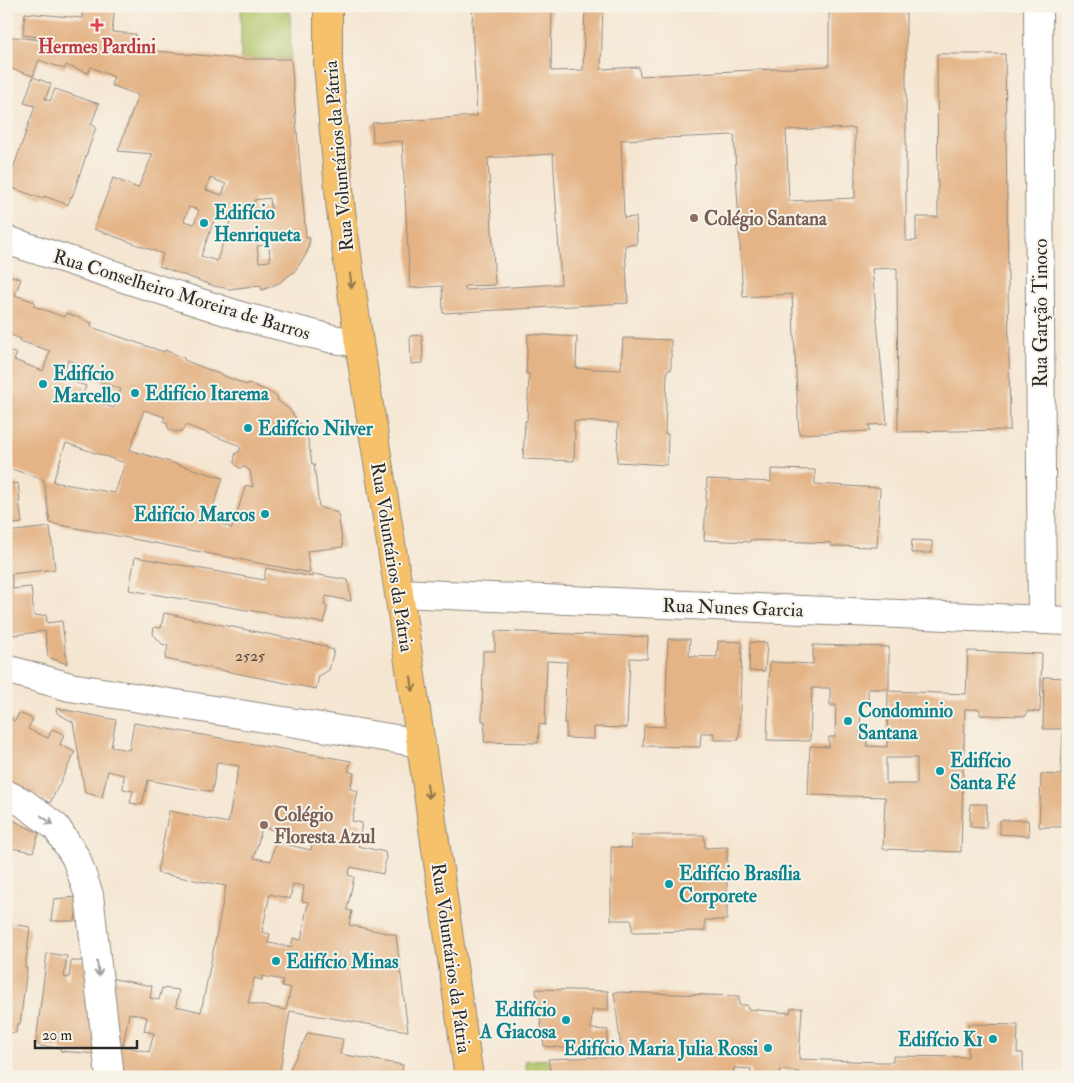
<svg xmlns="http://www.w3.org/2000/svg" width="1074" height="1083" viewBox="0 0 1074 1083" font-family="'IM FELL Double Pica',serif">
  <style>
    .green { fill: #afc468; stroke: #6d784a }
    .building { fill: #e4b486; fill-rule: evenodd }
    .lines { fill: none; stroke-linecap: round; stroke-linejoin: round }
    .street-casing { stroke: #90887e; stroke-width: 30 }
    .primary-casing { stroke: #90887e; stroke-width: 30 }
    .street { stroke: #fff; stroke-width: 28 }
    .primary { stroke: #f5c16b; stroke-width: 28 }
    .oneway { stroke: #90764b }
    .oneway2 { stroke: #a0a0a0 }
    .health-dot { fill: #e0444e; stroke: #f7f3e8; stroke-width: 2 }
    .education-dot { fill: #8d6e63; stroke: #f7f3e8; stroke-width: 2 }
    .culture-dot { fill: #0f9aa8; stroke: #f7f3e8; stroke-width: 2 }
    .labels { text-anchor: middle; stroke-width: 4; stroke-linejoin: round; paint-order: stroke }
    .number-label { font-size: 16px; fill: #594d42 }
    .health-label { font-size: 19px; font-weight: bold; fill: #be3a42; stroke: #f7f3e8 }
    .street-label { font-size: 19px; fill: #2b2b2b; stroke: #f7f3e8 }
    .culture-label { font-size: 19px; font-weight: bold; fill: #0d838f; stroke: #f7f3e8; text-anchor: start }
    .education-label { font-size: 19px; font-weight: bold; fill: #785e54; stroke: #f7f3e8; text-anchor: start }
  </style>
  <rect width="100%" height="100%" fill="#f7f3e8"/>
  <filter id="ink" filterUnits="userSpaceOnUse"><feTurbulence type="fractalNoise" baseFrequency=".02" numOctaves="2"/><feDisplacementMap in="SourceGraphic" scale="10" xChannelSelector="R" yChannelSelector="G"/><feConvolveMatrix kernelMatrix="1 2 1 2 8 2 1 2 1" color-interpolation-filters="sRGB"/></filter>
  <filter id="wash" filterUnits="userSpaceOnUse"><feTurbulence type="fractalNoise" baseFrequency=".0096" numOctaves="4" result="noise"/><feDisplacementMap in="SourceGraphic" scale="20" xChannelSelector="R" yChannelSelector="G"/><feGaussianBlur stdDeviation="1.12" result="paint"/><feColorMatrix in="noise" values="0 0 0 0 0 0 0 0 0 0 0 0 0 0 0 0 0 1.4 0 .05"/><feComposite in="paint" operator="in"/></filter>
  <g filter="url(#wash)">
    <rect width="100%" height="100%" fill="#f5e6d2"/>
    <g class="green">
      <polygon points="241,6 290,6 291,59 241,59"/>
      <polygon points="548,1059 552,1077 528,1077 525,1061"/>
    </g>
    <g id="blocks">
      <g class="building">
        <path d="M83 6H115L112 32 136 34 134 49 241 59H291L306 238H310L307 252 303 259 294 272 287 277 279 283 262 290 260 285 238 288 230 289 214 286 159 266 163 254 94 229 113 178 138 188 153 154 118 151 138 95 111 85 114 77 91 67 88 73 66 65 65 69 39 60 33 76 6 67V36L51 41V39L23 35 25 13 82 18ZM210 178 226 184 222 195 206 190ZM270 198 271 209 255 211 254 200ZM189 207 199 210 194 224 184 221ZM217 213 231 218 217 261 201 256ZM269 245 270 261 259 262 257 246Z"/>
        <path d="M473 6H552L551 71 583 70 585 6H603L601 69 639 67 640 76 829 66V6H906V241H916V217H938L937 54H1005L1010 430 898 432 897 268 872 269 887 424 869 425 870 431 799 434 792 294 743 297 734 135 621 140 624 218 636 217 637 244 625 245 628 303 443 313 442 286 410 288 402 141 373 142 372 123 477 116 472 22ZM855 128V198L789 201 786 130ZM553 154 561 284 465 290V286L495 285 488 158Z"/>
        <polygon points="33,77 51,84 45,99 50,101 55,89 99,104 91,125 96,127 72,197 71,196 68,205 44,196 43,199 7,186 35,106 24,103"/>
        <path d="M6 274 21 279 15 295 35 302 33 306 64 317 66 313 92 323 91 327 164 352 165 350 184 358V360L247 385 248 383 265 390 278 397 277 400 289 409 301 425 308 439 312 464H314L319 507 338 513 343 547 307 551 310 573 50 523 44 480 6 467V382L8 377 6 376V350L17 354 14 360 43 371 50 351 20 341 21 339 6 333V318L10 308 6 307ZM68 360 92 369 89 377 121 389 114 408 82 397 86 386 62 378ZM144 410 165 417 163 421 167 422 168 428 174 432 181 431 183 430 186 425 238 445 241 450 236 453 235 456 234 463 239 468 245 467 250 471 253 487 246 485 232 528 209 519 223 478 130 450ZM66 443 125 463 115 493 53 482Z"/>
        <polygon points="528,334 577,337 576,368 621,370 623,338 671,340 671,370 667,370 665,434 668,434 667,465 617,462 618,423 574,421 574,432 575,431 574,461 523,459 525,421 527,421 529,374 526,374"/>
        <polygon points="422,335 423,363 411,364 410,336"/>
        <polygon points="771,469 815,470 815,484 880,488 877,547 831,546 831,543 750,540 750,542 704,540 707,479 771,482"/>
        <polygon points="18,483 20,500 19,500 22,523 6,525 6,485"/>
        <polygon points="50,527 55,569 11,574 13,589 31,587 34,616 46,615 47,623 62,621 67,664 48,657 45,631 6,636 6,532"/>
        <polygon points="912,540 932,541 932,553 911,553"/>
        <polygon points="135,557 264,580 266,568 313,577 314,574 348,580 351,601 326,596 324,605 327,606 324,623 129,590"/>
        <polygon points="164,613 326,646 326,648 334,650 329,670 319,676 316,689 165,659 168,646 162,644 153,634 154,627 161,628"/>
        <polygon points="495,631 648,637 647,659 630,658 627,728 594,727 594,739 566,738 566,723 564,723 567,662 547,661 545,725 539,724 538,743 484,742 485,721 482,721 483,651 495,651"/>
        <polygon points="668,639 690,639 689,656 717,657 718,641 742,642 739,740 714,740 714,733 701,733 700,747 643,746 644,726 665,727"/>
        <polygon points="750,642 767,643 765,671 749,671"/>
        <path d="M813 645 889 647V689H868V705L861 704 860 738 867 737V746L887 747 888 691 966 694 968 651 1042 654 1040 712 1027 711 1026 716 980 715V709H965L961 852 883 849 885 797 808 795 810 746 829 747V737H835L836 705H830V688H812L810 741 767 740 770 662 813 664ZM886 758H917V784H886Z"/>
        <polygon points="1044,677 1068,678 1068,827 1039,827 1041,774 1061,775 1063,729 1043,729"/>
        <path d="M56 708 116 720 111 747 129 750 134 723 351 761 348 771 354 773 350 789 358 791 352 821 362 823 358 846 385 852 386 859 383 874 351 867 348 875 354 877 347 910 352 911 349 925 396 935 408 1031 290 1011 279 1077H122L109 978 152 986 150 998 159 1000 162 988 179 990 176 1006 201 1012 226 886 157 873 169 811 228 823 239 766 217 762 212 792 148 780 142 805 130 803 133 791 123 789 124 775 108 771 102 797 85 793 73 722 57 713ZM262 827 289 834V837L312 843 311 850 275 842 271 861 254 858ZM293 884 304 886 302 901 308 902 301 940 293 938 291 947 268 943 270 934 262 932 270 894 290 899ZM262 976 283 980 282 986 291 988 286 1010 248 1003 254 978 262 980ZM129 1013 147 1017 144 1031 154 1033 149 1052 123 1046Z"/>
        <polygon points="19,713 33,719 28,729 48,738 52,729 64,734 60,745 75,752 50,803 6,781 6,717 15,721"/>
        <polygon points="970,804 987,804 986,828 970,827"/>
        <polygon points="6,817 39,833 33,852 6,847"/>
        <polygon points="1000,820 1028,820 1029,836 1000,834"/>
        <polygon points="631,835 704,835 705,848 727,847 727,920 705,920 705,931 632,932 632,920 611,920 611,847 632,848"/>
        <polygon points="76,897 77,907 75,921 51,921 54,899"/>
        <polygon points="6,923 30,927 25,968 27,968 20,1024 17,1024 16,1033 6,1032 6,955 8,955 9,941 6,940"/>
        <polygon points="47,953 67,956 64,977 69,978 71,961 85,961 97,1054 60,1051 61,1048 40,1046 36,1042"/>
        <polygon points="536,989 608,991 608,1010 592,1010 591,1029 608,1030 606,1052 544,1046"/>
        <polygon points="614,992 739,996 739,1005 747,1005 748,1009 790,1013 791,1008 802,1008 799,1059 879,1062 893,1062 893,1056 968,1057 968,1024 1018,1025 1017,1053 1023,1053 1023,1077 799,1077 799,1072 780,1070 779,1077 751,1077 751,1069 734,1068 733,1077 552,1077 548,1059 622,1056"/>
        <polygon points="308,1033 343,1039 340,1054 403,1065 401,1077 286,1077"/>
      </g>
    </g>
  </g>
  <g filter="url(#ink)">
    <use href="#blocks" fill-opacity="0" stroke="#90887e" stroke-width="1"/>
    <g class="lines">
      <defs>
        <g id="street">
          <polyline points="1038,6 1042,620"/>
          <polyline points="6,240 244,317 333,339 359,343"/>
          <polyline points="399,593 1068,621"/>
          <polyline points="6,669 70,687 421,743"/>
          <polyline points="6,794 24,803 56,827 76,858 89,895 110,1077"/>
        </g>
        <polyline id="primary" points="328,6 328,64 341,211 359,343 399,593 469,1077"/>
      </defs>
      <use href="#street" class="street-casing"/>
      <use href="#primary" class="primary-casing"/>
      <use href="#street" class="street"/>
      <use href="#primary" class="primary"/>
    </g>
    <defs><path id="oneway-shaft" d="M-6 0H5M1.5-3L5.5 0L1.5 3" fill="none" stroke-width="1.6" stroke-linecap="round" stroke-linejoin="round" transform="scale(1.25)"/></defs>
    <g class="oneway">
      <use href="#oneway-shaft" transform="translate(351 281) rotate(82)"/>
      <use href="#oneway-shaft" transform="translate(412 684) rotate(82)"/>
      <use href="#oneway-shaft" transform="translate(428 791) rotate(82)"/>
    </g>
    <g class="oneway2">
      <use href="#oneway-shaft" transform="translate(47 820) rotate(36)"/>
      <use href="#oneway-shaft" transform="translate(98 969) rotate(83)"/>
    </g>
  </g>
  <path class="health-dot" d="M94.5 17.5h5v5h5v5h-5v5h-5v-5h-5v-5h5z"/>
  <g class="education-dot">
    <circle cx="694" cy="218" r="5"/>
    <circle cx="264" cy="825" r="5"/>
  </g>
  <g class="culture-dot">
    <circle cx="204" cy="223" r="5"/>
    <circle cx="43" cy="384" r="5"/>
    <circle cx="135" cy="393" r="5"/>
    <circle cx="248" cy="428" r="5"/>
    <circle cx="265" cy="514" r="5"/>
    <circle cx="848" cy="721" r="5"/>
    <circle cx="940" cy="771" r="5"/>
    <circle cx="669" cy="884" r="5"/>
    <circle cx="276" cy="961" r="5"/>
    <circle cx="566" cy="1020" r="5"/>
    <circle cx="993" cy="1039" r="5"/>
    <circle cx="768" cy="1048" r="5"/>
  </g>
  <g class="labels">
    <g class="number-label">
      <text x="250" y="661">2525</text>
    </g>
    <g class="health-label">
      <text x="97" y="53">Hermes Pardini</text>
    </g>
    <g class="street-label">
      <text transform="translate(338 156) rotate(-95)" y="7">Rua Voluntários da Pátria</text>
      <text transform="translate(182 294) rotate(17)" y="7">Rua Conselheiro Moreira de Barros</text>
      <text transform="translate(1040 313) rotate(-90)" y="7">Rua Garção Tinoco</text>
      <text transform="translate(393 557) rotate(81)" y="7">Rua Voluntários da Pátria</text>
      <text transform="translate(733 607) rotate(2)" y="7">Rua Nunes Garcia</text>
      <text transform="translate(452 958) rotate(82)" y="7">Rua Voluntários da Pátria</text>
    </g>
    <g class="culture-label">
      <text x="214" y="219">Edifício<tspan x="214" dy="22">Henriqueta</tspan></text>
      <text x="53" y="380">Edifício<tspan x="53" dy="22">Marcello</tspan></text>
      <text x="145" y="400">Edifício Itarema</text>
      <text x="258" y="435">Edifício Nilver</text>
      <text x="255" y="521" text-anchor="end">Edifício Marcos</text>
      <text x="858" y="717">Condominio<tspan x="858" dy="22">Santana</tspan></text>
      <text x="950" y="767">Edifício<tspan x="950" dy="22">Santa Fé</tspan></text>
      <text x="679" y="880">Edifício Brasília<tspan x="679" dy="22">Corporete</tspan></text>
      <text x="286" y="968">Edifício Minas</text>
      <text x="556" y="1016" text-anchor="end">Edifício<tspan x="556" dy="22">A Giacosa</tspan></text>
      <text x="983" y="1046" text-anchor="end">Edifício K1</text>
      <text x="758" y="1055" text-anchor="end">Edifício Maria Julia Rossi</text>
    </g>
    <g class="education-label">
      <text x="704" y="225">Colégio Santana</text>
      <text x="274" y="821">Colégio<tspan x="274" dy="22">Floresta Azul</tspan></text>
    </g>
  </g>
  <rect width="1074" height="1083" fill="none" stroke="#f7f3e8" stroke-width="25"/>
  <path d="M35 1040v8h102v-8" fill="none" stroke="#2b2b2b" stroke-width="2.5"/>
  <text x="42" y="1040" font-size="15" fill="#2b2b2b" stroke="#f7f3e8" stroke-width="4" paint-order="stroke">20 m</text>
</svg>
